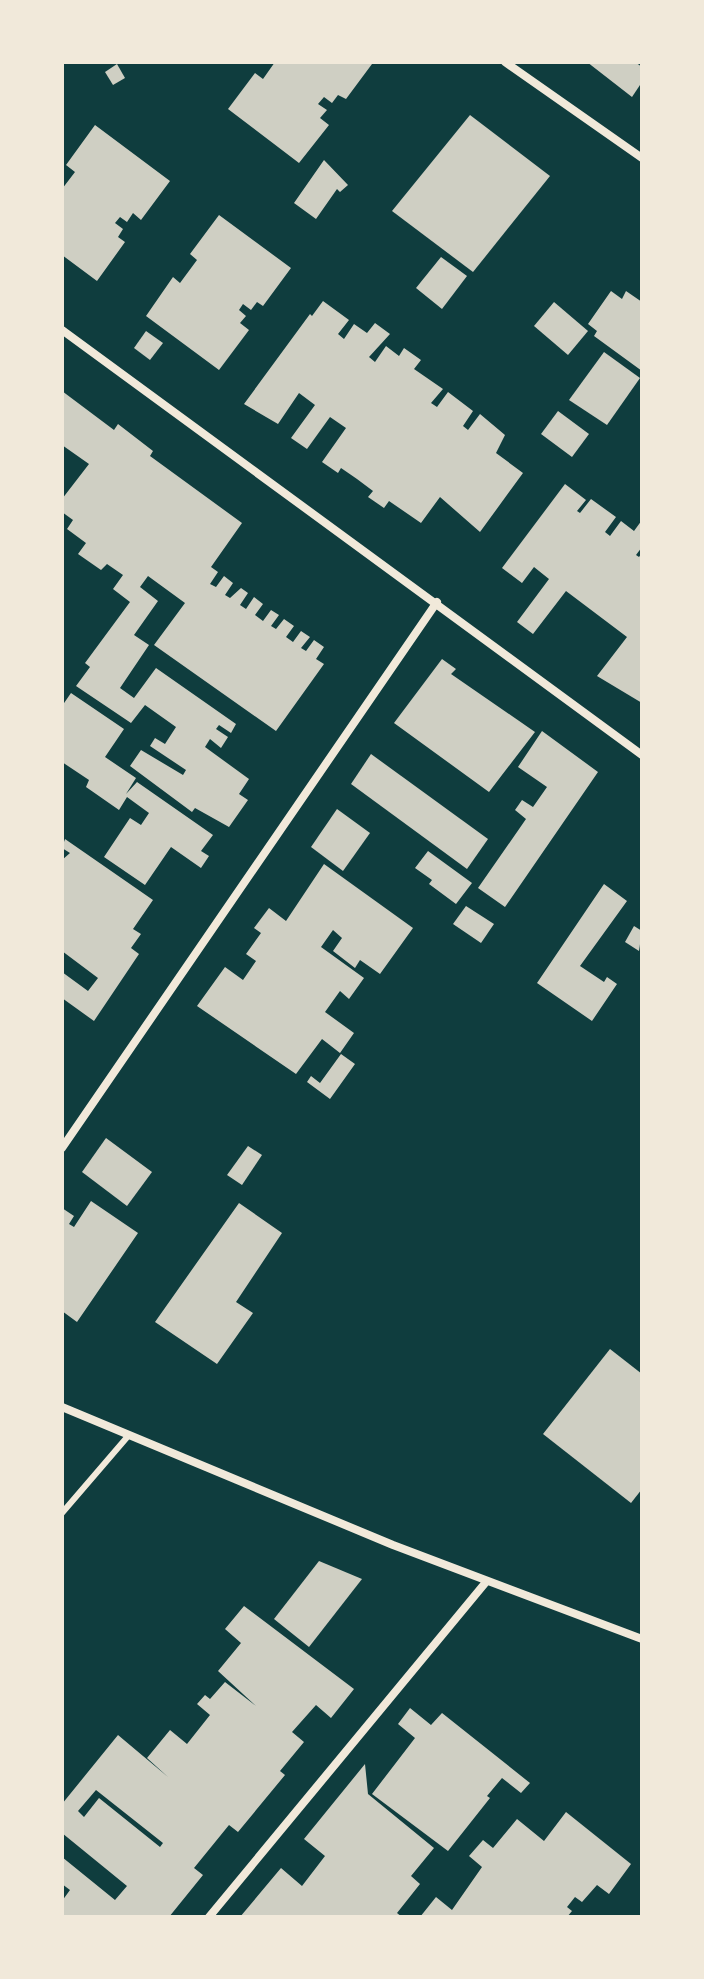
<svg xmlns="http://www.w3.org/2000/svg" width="704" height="1979" viewBox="0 0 704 1979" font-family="Manrope,sans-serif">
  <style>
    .building { fill: #cfcfc3; fill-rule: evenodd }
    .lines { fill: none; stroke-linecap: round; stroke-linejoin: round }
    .service { stroke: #f1e9da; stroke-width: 6 }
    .minor { stroke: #f1e9da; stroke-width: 8 }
  </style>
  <rect width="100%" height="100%" fill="#0f3d3e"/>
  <g class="building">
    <polygon points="275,62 372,64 346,99 338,95 332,103 324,97 318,104 327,110 320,118 329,125 299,163 228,109 255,73 263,79"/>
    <polygon points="587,62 635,62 642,67 642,82 632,97"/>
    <polygon points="117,64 125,78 113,85 105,72"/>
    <polygon points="470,115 550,176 473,272 392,211"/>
    <polygon points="95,125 170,181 141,220 133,213 127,222 120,217 115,223 123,229 118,237 125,242 97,281 62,255 62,189 75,172 66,165"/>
    <polygon points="324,160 348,185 340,192 337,189 316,219 294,203"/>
    <polygon points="219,215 291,268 263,306 257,302 251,310 243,304 239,310 246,316 240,323 249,330 219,370 146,316 173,277 180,283 197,260 190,254"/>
    <polygon points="441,257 467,276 442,309 416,288"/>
    <polygon points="611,291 622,299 626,291 642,302 642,371 594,336 597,331 588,324"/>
    <polygon points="323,301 349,320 338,334 344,339 354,324 367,333 375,323 390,334 369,357 375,362 386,346 399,356 404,348 421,360 414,369 443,389 431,403 437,407 448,392 473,411 463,426 468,430 480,414 505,435 496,453 523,473 480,532 440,497 421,523 389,501 384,508 368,497 373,491 357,479 341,468 338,473 322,462 346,428 330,417 307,449 291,438 315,405 299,393 278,424 244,404 310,314 312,316"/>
    <polygon points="554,302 588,331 568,355 534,326"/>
    <polygon points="146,331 163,343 150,360 134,348"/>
    <polygon points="604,352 640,378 607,425 569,400"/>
    <polygon points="62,391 114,430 118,424 153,451 150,456 242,523 211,567 218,572 210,584 216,587 224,576 233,583 225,595 230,598 241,588 248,593 240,605 246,609 254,597 263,604 255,615 263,621 271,610 279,615 271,626 276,629 284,619 294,626 286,637 293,642 301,631 310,637 301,648 306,651 314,640 324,647 316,659 324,664 276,731 154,645 185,603 148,576 140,587 158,601 134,635 149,645 120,688 134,698 156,668 236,724 231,733 219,725 216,729 228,737 221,748 210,739 205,747 249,779 239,794 248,800 229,827 195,808 192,812 130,766 141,750 183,775 186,770 150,746 155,738 165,744 176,727 145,705 131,723 76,686 90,667 85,663 130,602 113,589 123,575 107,564 101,570 78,554 86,543 67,529 73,520 62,512 62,499 89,464 62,445"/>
    <polygon points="558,411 589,434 572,457 541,434"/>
    <polygon points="565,484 586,500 577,511 580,513 591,499 616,517 605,532 610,536 621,521 634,531 642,520 642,547 636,555 639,557 642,553 642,703 597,676 627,637 566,591 533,634 517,622 549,579 534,567 522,583 502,568"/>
    <polygon points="442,659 456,669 451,674 535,732 489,792 394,723"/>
    <polygon points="71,693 124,729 105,757 136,778 126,794 137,782 213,835 201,851 209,856 201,868 171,847 145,885 104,857 130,818 141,825 149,813 127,797 119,810 86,787 89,780 62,762 62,706"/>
    <polygon points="542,731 598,772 505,907 478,888 526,819 515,810 522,800 533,807 547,787 518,767"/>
    <polygon points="371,754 488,839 467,869 351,784"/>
    <polygon points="337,809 370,833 343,871 311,847"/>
    <polygon points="65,839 153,900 133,929 141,934 131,948 139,954 94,1021 62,998 62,972 88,991 98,978 62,951 62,860 70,853 62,848"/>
    <polygon points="428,851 472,883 456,904 429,884 432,880 415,868"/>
    <polygon points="324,864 413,928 380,974 360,960 355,968 333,951 342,938 333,930 321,947 364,978 349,999 340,991 325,1012 354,1033 340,1053 322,1039 296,1074 197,1006 225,967 243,980 256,961 246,954 261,933 254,928 269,908 286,921"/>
    <polygon points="604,884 627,901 580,966 604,982 607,977 617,984 592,1021 537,983"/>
    <polygon points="466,906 494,924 481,943 453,924"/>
    <polygon points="634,926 642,931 639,951 625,942"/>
    <polygon points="341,1054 355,1064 330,1099 307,1082 311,1076 320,1083"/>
    <polygon points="106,1138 152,1172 127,1206 82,1172"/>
    <polygon points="248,1146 262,1155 242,1185 227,1175"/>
    <polygon points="91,1201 138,1233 77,1322 62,1311 62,1208 74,1216 69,1224 74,1227"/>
    <polygon points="239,1203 282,1233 236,1302 253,1313 217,1364 155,1322"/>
    <polygon points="610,1349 642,1374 642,1489 631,1503 543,1434"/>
    <polygon points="319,1561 362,1579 309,1647 274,1619"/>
    <path d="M244 1606 354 1689 331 1718 316 1705 292 1732 304 1742 280 1771 285 1775 238 1832 229 1825 194 1868 203 1875 169 1917H62V1901L70 1890 62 1884V1857L115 1900 127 1886 62 1833V1804L118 1735 168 1777 147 1758 170 1730 187 1744 210 1715 197 1704 205 1695 210 1699 225 1682 256 1706 218 1671 241 1643 225 1629ZM96 1790 163 1843 160 1847 99 1798 84 1817 78 1811Z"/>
    <polygon points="410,1708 431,1725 442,1713 530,1783 521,1793 502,1778 487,1796 490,1798 448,1851 372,1794 415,1738 398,1724"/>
    <polygon points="365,1764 368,1794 434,1848 411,1876 420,1884 397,1913 402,1917 240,1917 281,1868 302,1886 325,1856 304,1839"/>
    <polygon points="566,1812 631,1864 609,1894 597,1885 582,1902 575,1897 567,1907 572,1911 567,1917 420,1917 436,1897 452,1910 482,1867 469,1856 483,1840 493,1848 517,1819 544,1841"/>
  </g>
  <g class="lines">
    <polyline class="service" points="62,1513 129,1435"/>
    <g class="minor">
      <polyline points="505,62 642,158"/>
      <polyline points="62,330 642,755"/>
      <polyline points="62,1148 437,602"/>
      <polyline points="62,1407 393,1545 642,1639"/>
      <polyline points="209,1917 486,1582"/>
    </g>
  </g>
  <rect width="704" height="1979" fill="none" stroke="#f1e9da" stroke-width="128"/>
</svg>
